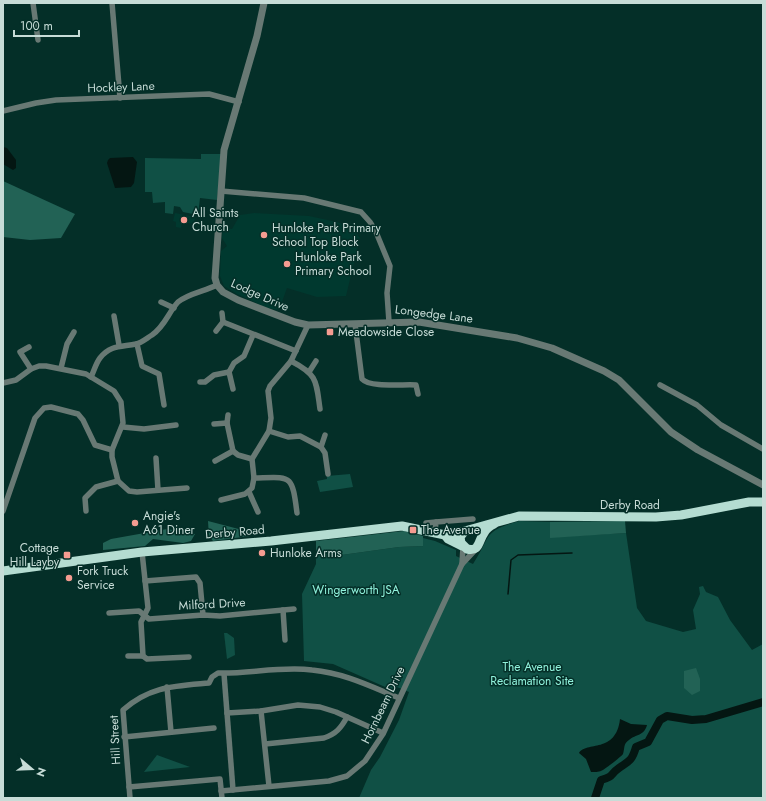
<svg xmlns="http://www.w3.org/2000/svg" width="766" height="801" viewBox="0 0 766 801" font-family="Jost,sans-serif">
  <style>
    .built { fill: #00392f }
    .green { fill: #105045 }
    .forest { fill: #226255 }
    .water { fill: #041612 }
    .lines { fill: none; stroke-linecap: round; stroke-linejoin: round }
    .stream { stroke: #041612; stroke-width: 1.5 }
    .river { stroke: #041612; stroke-width: 8 }
    .minor { stroke: #687974; stroke-width: 5.5 }
    .tertiary { stroke: #687974; stroke-width: 7 }
    .trunk { stroke: #b4dcd1; stroke-width: 9 }
    .poi-dot { fill: #f59c91; stroke: #042f28; stroke-width: 1.5 }
    .labels { text-anchor: middle; stroke-width: 3; stroke-linejoin: round; paint-order: stroke }
    .street-label { font-size: 12px; fill: #c7dcd7; stroke: #042f28 }
    .poi-label { font-size: 12px; fill: #c7dcd7; stroke: #042f28; text-anchor: start }
    .park-label { font-size: 12px; fill: #90f1db; stroke: #042f28 }
  </style>
  <rect width="100%" height="100%" fill="#042f28"/>
  <g class="built">
    <polygon points="175,213 195,217 194,224 182,222 181,228 176,227 176,222 173,221"/>
    <polygon points="254,213 309,216 337,222 351,227 360,238 346,296 317,297 287,288 279,310 267,308 237,294 224,286 220,276 221,251 227,246 222,238 223,228 232,229 240,215"/>
  </g>
  <g class="green">
    <polygon points="201,154 222,154 217,200 200,198 198,215 183,212 180,207 174,206 173,214 165,213 165,202 153,203 152,192 145,192 145,158 201,159"/>
    <polygon points="350,474 353,487 320,492 317,481 327,479 327,476"/>
    <path d="M519 521 550 522 551 537 626 533 637 608 646 621 683 632 696 629 693 610 700 594 699 587 703 586 706 592 718 597 730 620 752 650 763 644V798H359L371 770 380 757 399 720 409 692 397 687 392 690 333 664 304 661 302 594 316 564V556L327 557 399 547 423 546V538L435 541 456 550V556L473 564C492 535 482 532 519 521Z"/>
    <polygon points="224,633 227,633 234,638 235,655 227,659"/>
    <polygon points="157,755 190,767 144,772"/>
  </g>
  <g class="forest">
    <polygon points="3,181 75,214 61,238 30,240 3,237"/>
    <polygon points="208,521 254,533 250,536 213,541 209,536"/>
    <polygon points="625,521 626,533 550,538 550,522"/>
    <polygon points="167,529 195,534 191,541 183,543 153,539 145,546 103,550 103,543 111,539"/>
    <polygon points="404,531 423,536 423,546 399,547 327,557 316,556 316,541"/>
    <polygon points="696,668 700,679 700,691 692,695 684,688 684,671"/>
  </g>
  <g class="water">
    <polygon points="3,147 7,148 16,160 16,168 13,170 3,164"/>
    <polygon points="133,157 137,162 134,183 131,187 115,188 107,163 108,160 110,158"/>
    <path d="M620 719 631 724 647 725C644 736 636 734 629 740 623 744 625 748 623 754 621 757 604 770 601 771 599 772 594 772 591 772L586 759 579 753C586 741 616 754 620 719Z"/>
  </g>
  <g class="lines">
    <polyline class="stream" points="508,594 511,560 518,555 572,553"/>
    <path class="river" d="M595 798 601 780C615 776 609 775 619 768 629 761 632 761 636 747L648 742 660 720 667 716 692 720 706 719 763 702"/>
    <g class="minor">
      <polyline points="33,3 38,40"/>
      <polyline points="112,3 120,98"/>
      <polyline points="3,111 36,103 56,100 209,94 239,102"/>
      <polyline points="221,191 304,198 361,212 370,222 376,232 390,266 387,293 389,322"/>
      <polyline points="161,302 174,308"/>
      <polyline points="222,313 223,322"/>
      <polyline points="114,316 119,345"/>
      <path d="M355 324 362 379C370 388 404 384 416 385L418 394"/>
      <polyline points="216,331 223,322 296,351"/>
      <polyline points="137,344 142,366 159,374 164,405"/>
      <polyline points="29,347 20,352 31,369"/>
      <path d="M291 361C318 375 316 381 320 409"/>
      <polyline points="61,368 67,344 74,332"/>
      <polyline points="229,372 233,389"/>
      <polyline points="309,372 316,361"/>
      <path d="M91 377C94 371 96 363 100 358 110 345 121 347 136 344 141 343 147 338 152 335 165 326 168 313 178 302 187 294 205 291 217 285"/>
      <polyline points="200,382 205,382 214,375 229,372 234,363 244,356 253,335"/>
      <polyline points="3,383 16,380 31,369 39,366 46,366 86,374 114,391 121,402 123,423 112,450 112,457 118,481 129,491 137,492 187,488"/>
      <polyline points="660,385 697,405 721,425 763,449"/>
      <polyline points="227,423 228,415"/>
      <polyline points="214,424 227,423 233,451 215,461"/>
      <polyline points="123,427 144,429 176,425"/>
      <polyline points="269,431 288,437 300,436 321,447"/>
      <polyline points="325,435 321,447 325,453 328,474"/>
      <polyline points="233,451 238,455 252,459"/>
      <polyline points="156,458 158,490"/>
      <path d="M254 478C291 477 292 473 297 513"/>
      <polyline points="249,492 258,512"/>
      <polyline points="221,500 245,494 252,488 254,478 252,459 269,431 271,418 268,391 270,386 291,361 308,325"/>
      <polyline points="3,511 35,418 44,408 51,407 78,414 83,420 95,445 112,450"/>
      <polyline points="86,511 85,498 96,487 118,481"/>
      <polyline points="426,523 436,522"/>
      <polyline points="435,532 436,522 473,519"/>
      <polyline points="142,552 148,608 141,622 143,656 147,659 189,657"/>
      <polyline points="462,564 477,548"/>
      <polyline points="145,581 196,577 200,583 203,615"/>
      <polyline points="283,610 285,640"/>
      <polyline points="109,613 139,611 149,619 203,615 220,616 294,609"/>
      <polyline points="128,656 143,656"/>
      <polyline points="224,674 233,790"/>
      <polyline points="167,687 171,732"/>
      <polyline points="261,711 269,786"/>
      <polyline points="227,713 261,711 298,705 320,707 336,712 383,733"/>
      <polyline points="124,737 214,728"/>
      <path d="M265 744 324 738C336 734 341 728 347 717"/>
      <polyline points="129,787 220,779 222,798"/>
      <polyline points="221,791 329,781 347,776 365,761 383,734 462,564 463,547"/>
      <path d="M130 798 123 710C150 686 175 686 209 683L212 677 218 673C249 674 281 666 312 670 344 673 370 686 399 698"/>
    </g>
    <polyline class="tertiary" points="264,3 257,36 224,150 215,278 217,285 223,292 238,300 295,322 308,325 419,322 517,338 552,348 604,371 619,380 671,432 698,450 763,485"/>
    <g class="trunk">
      <path d="M464 532 460 537 461 543 467 549C480 552 478 541 484 533 486 529 490 526 494 524"/>
      <polyline points="445,535 448,539 462,546"/>
      <polyline points="3,571 142,552 271,541 402,526 445,535 454,534 519,516 656,517 681,515 749,502 763,502"/>
    </g>
  </g>
  <g class="poi-dot">
    <circle cx="184" cy="220" r="4"/>
    <circle cx="264" cy="235" r="4"/>
    <circle cx="287" cy="264" r="4"/>
    <rect x="326" y="328" width="8" height="8" rx="2"/>
    <circle cx="135" cy="523" r="4"/>
    <rect x="409" y="526" width="8" height="8" rx="2"/>
    <circle cx="262" cy="553" r="4"/>
    <rect x="63" y="551" width="8" height="8" rx="2"/>
    <circle cx="69" cy="578" r="4"/>
  </g>
  <g class="labels">
    <g class="street-label">
      <text transform="translate(121 87) rotate(-2)" y="4">Hockley Lane</text>
      <text transform="translate(260 295) rotate(24)" y="4">Lodge Drive</text>
      <text transform="translate(434 314) rotate(7)" y="4">Longedge Lane</text>
      <text x="630" y="509">Derby Road</text>
      <text transform="translate(235 532) rotate(-5)" y="4">Derby Road</text>
      <text transform="translate(212 604) rotate(-3)" y="4">Milford Drive</text>
      <text transform="translate(383 705) rotate(-64)" y="4">Hornbeam Drive</text>
      <text transform="translate(115 740) rotate(-93)" y="4">Hill Street</text>
    </g>
    <g class="poi-label">
      <text x="192" y="217">All Saints<tspan x="192" dy="14">Church</tspan></text>
      <text x="272" y="232">Hunloke Park Primary<tspan x="272" dy="14">School Top Block</tspan></text>
      <text x="295" y="261">Hunloke Park<tspan x="295" dy="14">Primary School</tspan></text>
      <text x="338" y="336">Meadowside Close</text>
      <text x="143" y="520">Angie's<tspan x="143" dy="14">A61 Diner</tspan></text>
      <text x="421" y="534">The Avenue</text>
      <text x="59" y="552" text-anchor="end">Cottage<tspan x="59" dy="14">Hill Layby</tspan></text>
      <text x="270" y="557">Hunloke Arms</text>
      <text x="77" y="575">Fork Truck<tspan x="77" dy="14">Service</tspan></text>
    </g>
    <g class="park-label">
      <text x="356" y="594">Wingerworth JSA</text>
      <text x="532" y="671">The Avenue<tspan x="532" dy="14">Reclamation Site</tspan></text>
    </g>
  </g>
  <rect width="766" height="801" fill="none" stroke="#c7dcd7" stroke-width="8"/>
  <g transform="translate(32 769) rotate(109)" stroke="#042f28" stroke-width="3" paint-order="stroke">
  <path d="M0-3L7 15L0 10L-7 15Z" fill="#c7dcd7"/>
  <text y="-6" font-size="11" font-weight="bold" text-anchor="middle" fill="#c7dcd7">N</text>
  </g>
  <path d="M14 30v6h65v-6" fill="none" stroke="#c7dcd7" stroke-width="2"/>
  <text x="20" y="30" font-size="12" fill="#c7dcd7" stroke="#042f28" stroke-width="3" paint-order="stroke">100 m</text>
</svg>
